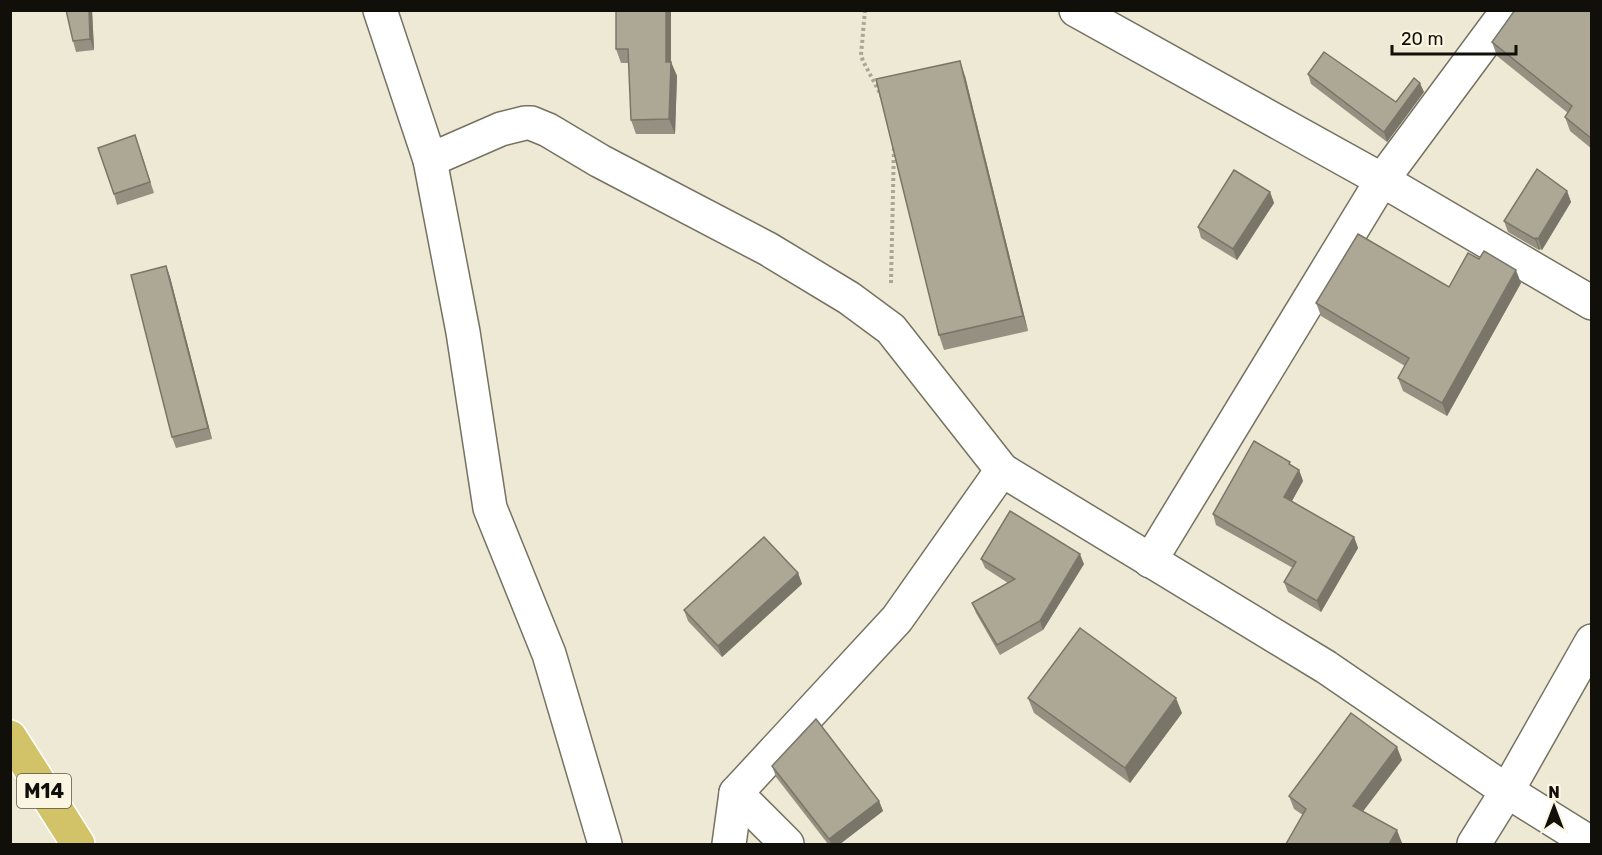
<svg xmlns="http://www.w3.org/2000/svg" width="1602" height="855" viewBox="0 0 1602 855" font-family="Rubik,sans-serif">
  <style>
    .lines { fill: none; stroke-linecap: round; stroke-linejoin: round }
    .street-casing { stroke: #767261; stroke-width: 36 }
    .primary-casing { stroke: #fff; stroke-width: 36 }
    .path { stroke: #aaa696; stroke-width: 4; stroke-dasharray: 3 3; stroke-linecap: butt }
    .street { stroke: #fff; stroke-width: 33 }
    .primary { stroke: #d3c368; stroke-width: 33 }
    .wall { fill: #959081 }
    .shaded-wall { fill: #797669 }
    .building { fill: #ada896; stroke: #797669; stroke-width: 1.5 }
    .labels { text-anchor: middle; stroke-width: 4.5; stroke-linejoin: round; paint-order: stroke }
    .shield { fill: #faf6e2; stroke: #57544a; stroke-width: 1.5 }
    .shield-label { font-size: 20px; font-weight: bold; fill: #110f09 }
  </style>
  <rect width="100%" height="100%" fill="#ede9d5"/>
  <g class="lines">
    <defs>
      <g id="street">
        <polyline points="380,10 430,160 463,332 490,508 549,654 605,844"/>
        <polyline points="1076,10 1382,180 1592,303"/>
        <polyline points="430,160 501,129 525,123 531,123 548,130 600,161 768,249 849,298 891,329 1002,470 1326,667 1507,791 1592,844"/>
        <polyline points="1150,561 1382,180 1508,10"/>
        <polyline points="736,793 787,844"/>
        <polyline points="729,844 736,793 897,619 1002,470"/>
        <polyline points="1474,844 1507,791 1592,641"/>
      </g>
      <polyline id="primary" points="10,737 78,844"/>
    </defs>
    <use href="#street" class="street-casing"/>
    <use href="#primary" class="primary-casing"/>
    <g class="path">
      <polyline points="865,10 861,55 863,61 882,97"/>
      <polyline points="891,283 894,146"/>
    </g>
    <use href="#street" class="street"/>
    <use href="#primary" class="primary"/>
  </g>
  <g class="wall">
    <polygon points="92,10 94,50 76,52 73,41"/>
    <polygon points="671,10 671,62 677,76 675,134 636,134 631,120 629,63 621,63 616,49"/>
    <polygon points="1592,10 1592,149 1570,131 1565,117 1568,113 1497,56 1492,42"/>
    <polygon points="1308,74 1396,102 1424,92 1387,142 1311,84"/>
    <polygon points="965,76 1028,331 944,350 939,335"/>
    <polygon points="139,146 154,193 117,205 114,194"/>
    <polygon points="1567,191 1571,202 1542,250 1540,249 1539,250 1508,232 1504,221"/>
    <polygon points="1270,192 1274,203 1237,260 1201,238 1198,227"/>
    <polygon points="1479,259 1521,283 1447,416 1403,391 1398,378 1405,366 1321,316 1316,303 1449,287"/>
    <polygon points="166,266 170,277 212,439 176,448 172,437"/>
    <polygon points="1291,465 1299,470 1303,481 1292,501 1354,537 1358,548 1321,612 1288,592 1284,582 1293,568 1216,525 1213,514"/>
    <polygon points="981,559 1084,564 1043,630 1000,655 976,613 972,603 1008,583 985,568"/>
    <polygon points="798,573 802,584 722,657 688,621 684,610"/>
    <polygon points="1028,698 1182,713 1130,783 1034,713"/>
    <polygon points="1402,760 1363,811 1402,843 1303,815 1294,809 1289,796"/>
    <polygon points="772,766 879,801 883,811 840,844 828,844 776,777"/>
  </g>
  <g class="shaded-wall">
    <polygon points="89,10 92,10 94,50 90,39"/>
    <polygon points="666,10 671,10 671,71 671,62 677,76 675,134 669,119 666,62"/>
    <polygon points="960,61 965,76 1028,331 1023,316"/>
    <polygon points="1420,83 1424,92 1387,142 1384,132"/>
    <polygon points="1567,191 1571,202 1542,250 1538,239"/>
    <polygon points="1270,192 1274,203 1237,260 1233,249"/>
    <polygon points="1536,238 1540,249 1539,250 1535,239"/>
    <polygon points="166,266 170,277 212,439 208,428"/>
    <polygon points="1516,270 1521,283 1447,416 1442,403"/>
    <polygon points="1299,470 1303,481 1288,508 1284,497"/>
    <polygon points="1354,537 1358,548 1321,612 1317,601"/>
    <polygon points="1080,554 1084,564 1043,630 1040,621"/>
    <polygon points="798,573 802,584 722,657 718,646"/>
    <polygon points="1176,698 1182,713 1130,783 1125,768"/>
    <polygon points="1397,747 1402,760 1358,818 1353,806"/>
    <polygon points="879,801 883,811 840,844 831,844 829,839"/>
    <polygon points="1397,830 1402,843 1401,844 1389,844"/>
  </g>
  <g class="building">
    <polygon points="66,10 89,10 90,39 73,41"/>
    <polygon points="616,10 666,10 666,62 671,62 669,119 631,120 628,49 616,49"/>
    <polygon points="1515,10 1592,10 1592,139 1565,117 1572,106 1492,42"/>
    <polygon points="1324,52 1396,102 1414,78 1420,83 1384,132 1308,74"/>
    <polygon points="960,61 1023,316 939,335 876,79"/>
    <polygon points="135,135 150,182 114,194 98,148"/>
    <polygon points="1537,169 1567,191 1538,239 1536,238 1535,239 1504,221"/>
    <polygon points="1234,170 1270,192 1233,249 1198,227"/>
    <polygon points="1358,234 1449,287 1468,253 1479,259 1484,251 1516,270 1442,403 1398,378 1409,358 1316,303"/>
    <polygon points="166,266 208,428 172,437 131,275"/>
    <polygon points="1254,441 1290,462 1289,464 1299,470 1284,497 1354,537 1317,601 1284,582 1296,562 1213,514"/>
    <polygon points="1010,511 1080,554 1040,621 997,645 972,603 1015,579 981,559"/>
    <polygon points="764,537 798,573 718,646 684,610"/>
    <polygon points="1080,628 1176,698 1125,768 1028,698"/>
    <polygon points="1351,713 1397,747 1353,806 1397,830 1389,844 1286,844 1306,809 1289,796"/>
    <polygon points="816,719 879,801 829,839 772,766"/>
  </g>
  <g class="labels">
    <rect class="shield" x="17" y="774" width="54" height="34" rx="4.5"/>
    <g class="shield-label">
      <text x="44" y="798">M14</text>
    </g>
  </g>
  <rect width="1602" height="855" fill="none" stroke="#110f09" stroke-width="24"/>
  <g transform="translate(1554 807)" stroke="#faf6e2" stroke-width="4.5" paint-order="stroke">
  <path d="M0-4.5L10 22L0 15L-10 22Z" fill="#110f09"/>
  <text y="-9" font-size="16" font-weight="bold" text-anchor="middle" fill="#110f09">N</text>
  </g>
  <path d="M1392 45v9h124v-9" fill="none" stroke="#110f09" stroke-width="3"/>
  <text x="1401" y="45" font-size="18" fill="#110f09" stroke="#faf6e2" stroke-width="4.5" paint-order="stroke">20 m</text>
</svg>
